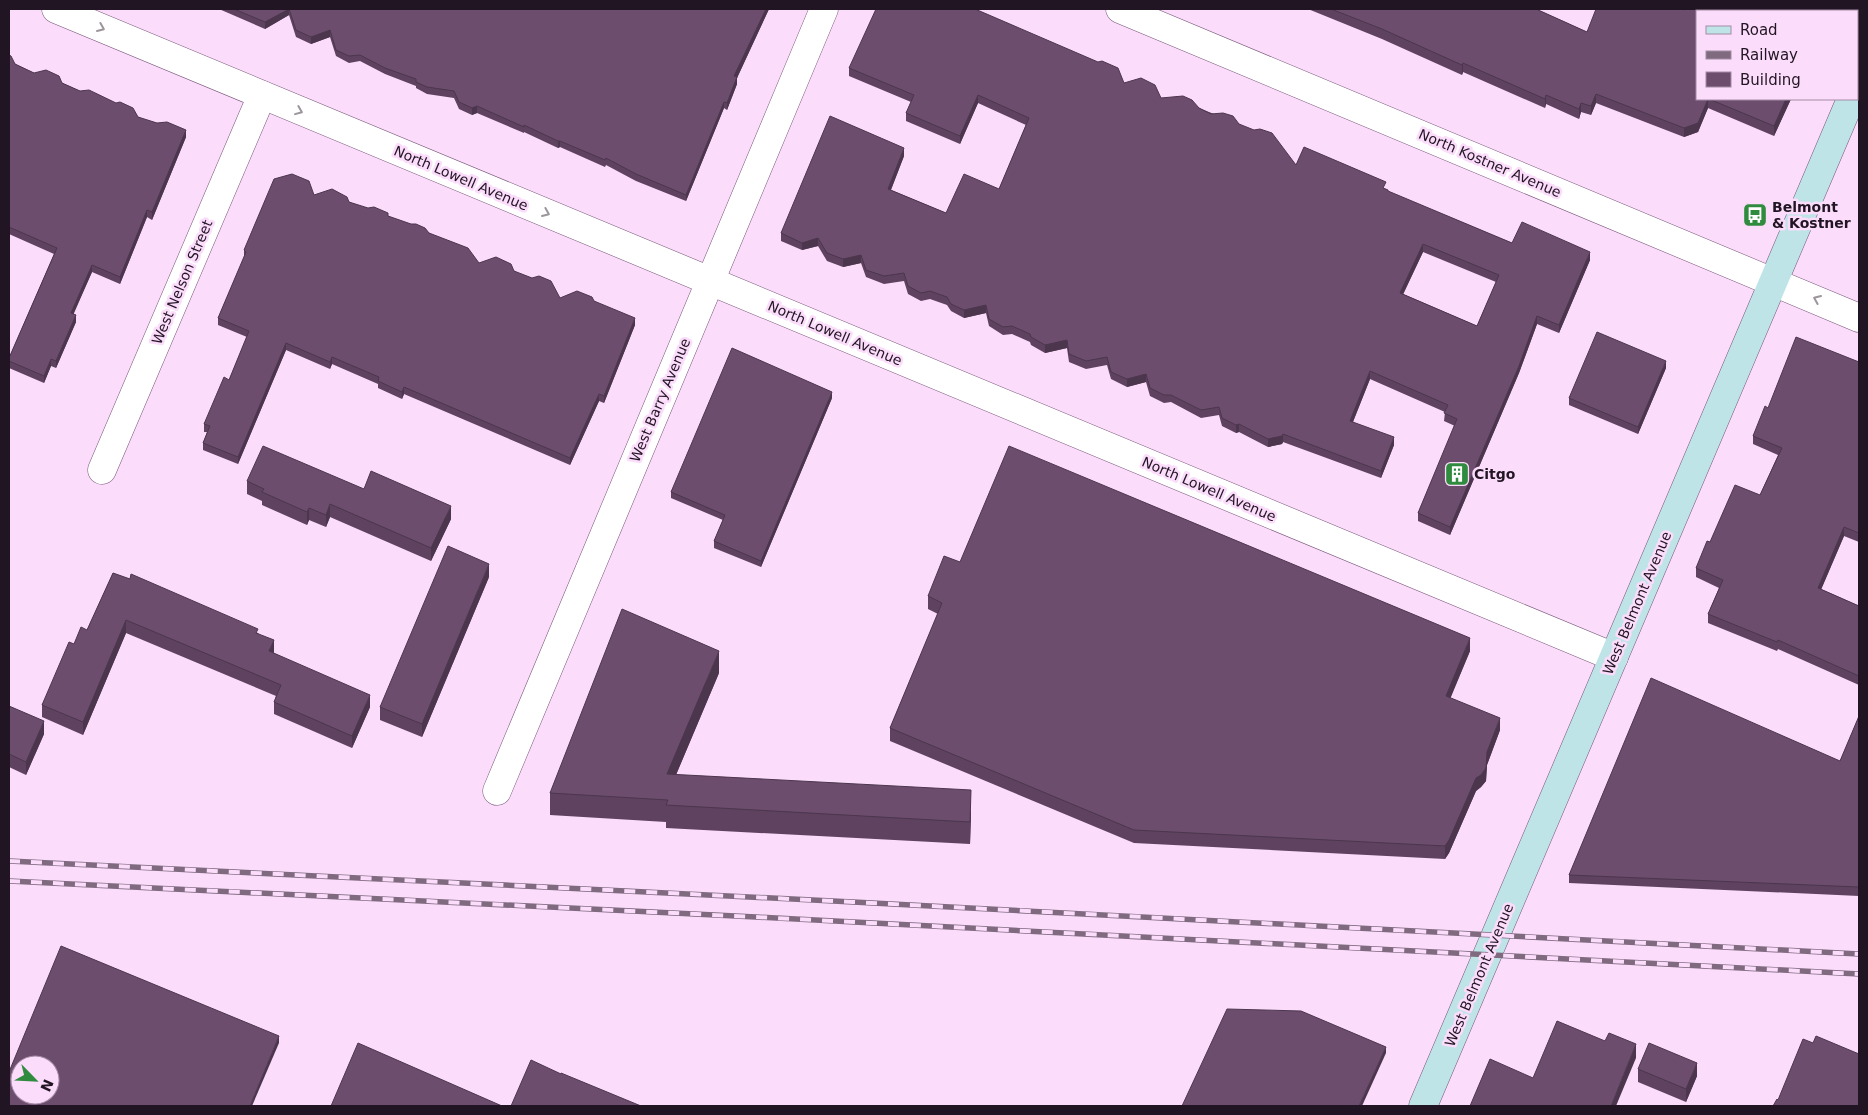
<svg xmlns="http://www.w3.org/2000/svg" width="1868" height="1115" viewBox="0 0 1868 1115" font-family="'DejaVu Sans',sans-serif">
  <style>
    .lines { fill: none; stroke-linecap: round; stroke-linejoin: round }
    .minor-casing { stroke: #775677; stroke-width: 29 }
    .secondary-casing { stroke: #775677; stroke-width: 29 }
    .minor { stroke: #fff; stroke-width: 28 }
    .secondary { stroke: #bee4e8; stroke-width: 28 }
    .rail-casing { stroke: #7f6a7f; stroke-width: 5.5 }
    .rail { stroke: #fbdcfb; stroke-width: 4; stroke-dasharray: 11; stroke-linecap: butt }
    .wall { fill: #5e425f; fill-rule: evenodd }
    .shaded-wall { fill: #4c364d }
    .building { fill: #6d4d6e; stroke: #4c364d; fill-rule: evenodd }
    .oneway { stroke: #9c969c }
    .labels { text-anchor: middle; stroke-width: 5; stroke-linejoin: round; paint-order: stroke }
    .street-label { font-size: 14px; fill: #221523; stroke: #fbdcfb }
    .poi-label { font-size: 14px; font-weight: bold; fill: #221523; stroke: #fbdcfb; text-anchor: start }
  </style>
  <rect width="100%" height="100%" fill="#fbdcfb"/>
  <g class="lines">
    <defs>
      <g id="minor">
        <polyline points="56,9 1614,657"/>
        <polyline points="1120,9 1859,318"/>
        <polyline points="102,470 262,95"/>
        <polyline points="497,791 824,9"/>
      </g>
      <polyline id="secondary" points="1423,1106 1851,99"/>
    </defs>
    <use href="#minor" class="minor-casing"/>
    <use href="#secondary" class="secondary-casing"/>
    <use href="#minor" class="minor"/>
    <use href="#secondary" class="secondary"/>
    <defs>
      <g id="rail">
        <polyline points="9,861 853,902 1859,954"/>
        <polyline points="9,881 756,917 1859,974"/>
      </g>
    </defs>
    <use href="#rail" class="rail-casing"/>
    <use href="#rail" class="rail"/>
  </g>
  <g class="wall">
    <polygon points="219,9 769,9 737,78 737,84 727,110 724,108 686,201 636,181 606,165 605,167 560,147 558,148 524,132 524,133 477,113 472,115 459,109 454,98 427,94 416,88 416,86 385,74 360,61 349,63 336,56 330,37 311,44 296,37 289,15 265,29"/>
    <polygon points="1308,9 1538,9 1538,10 1587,32 1685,10 1828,9 1828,11 1697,11 1697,99 1791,99 1774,136 1708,108 1698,132 1684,137 1596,103 1591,115 1581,112 1579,119 1546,104 1545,108 1463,72 1462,75 1382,39"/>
    <polygon points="9,55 15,64 34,73 62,83 138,117 186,137 152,220 147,217 120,284 92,272 73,314 76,322 56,368 51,366 44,383 9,368 9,358 54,254 9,234"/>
    <path d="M849 68 1124 83 1161 98 1199 108 1239 124 1296 165 1386 189 1388 192 1512 243 1590 260 1559 333 1537 324 1519 373 1450 535 1418 521V513L1455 426 1444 421 1445 412 1370 379 1353 422 1394 445 1381 478 1283 442 1282 444 1268 447 1239 432 1236 433 1222 426 1219 415 1201 418 1171 402 1164 403 1150 396 1146 382 1127 387 1111 379 1107 365 1086 369 1069 362 1067 348 1045 353 1031 345 1030 342 1012 334 1003 335 989 326 986 313 964 318 951 311 947 305 930 299 921 301 908 294 904 281 884 284 866 277 861 263 843 267 827 261 818 246 802 250 781 241V233L904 156 891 190 946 213 999 189 1026 125 978 103 960 144 906 121V113L911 102 849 76ZM1423 252 1496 282 1477 326 1403 294Z"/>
    <polygon points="314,195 349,202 388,216 429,233 479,263 514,271 560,298 594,301 635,325 604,403 599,401 570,465 404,394 402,399 378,388 378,384 332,364 330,369 286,350 238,464 203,450 203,443 207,432 204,432 204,424 229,380 247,337 218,325 218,318 244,258 244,250"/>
    <polygon points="1859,362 1859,542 1844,536 1821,589 1859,606 1859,685 1778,649 1777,651 1708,623 1708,614 1719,588 1696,577 1696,568 1710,542 1760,495 1778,455 1753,444 1753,436 1768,408"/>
    <polygon points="1666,368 1638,434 1569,405 1569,398"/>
    <polygon points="832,398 761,567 714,548 714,541 723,520 671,498 671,492"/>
    <polygon points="247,481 364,489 451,519 431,561 330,517 326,527 309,520 307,525 262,505 262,501 247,494"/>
    <polygon points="960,562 1470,651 1450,698 1500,730 1487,765 1486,781 1481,787 1476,791 1449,853 1445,859 1134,843 890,741 890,728 938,614 928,609 928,596"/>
    <polygon points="113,573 258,633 274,653 370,707 352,748 274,714 274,702 276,696 126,633 83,735 42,717 42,705 74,644 87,630"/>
    <polygon points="489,577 422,737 380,720 380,707"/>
    <polygon points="719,673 676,775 971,812 970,844 666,828 666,822 550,815 550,793"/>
    <polygon points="9,706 44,734 26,775 9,767"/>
    <polygon points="1859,716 1859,896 1569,883 1569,875 1840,761"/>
    <polygon points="1638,1069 1697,1076 1686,1102 1638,1082"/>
  </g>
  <g class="shaded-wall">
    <polygon points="289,9 289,15 265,29 265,22"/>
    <polygon points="766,9 769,9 737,78 737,84 727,110 727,103 734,76"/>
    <polygon points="1825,9 1828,9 1828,11 1824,11"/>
    <polygon points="330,30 330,37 311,44 311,37"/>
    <polygon points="1463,63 1463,72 1462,75 1462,65"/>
    <polygon points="1596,94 1596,103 1591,115 1591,106"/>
    <polygon points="978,95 978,103 960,144 960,136"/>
    <polygon points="1546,95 1546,104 1545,108 1545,99"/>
    <polygon points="1708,99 1708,108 1698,132 1684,137 1684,128"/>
    <polygon points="1786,99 1791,99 1774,136 1774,126"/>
    <polygon points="724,102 724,108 686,201 686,195"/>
    <polygon points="1581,103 1581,112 1579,119 1579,109"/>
    <polygon points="477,106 477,113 472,115 472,108"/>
    <polygon points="186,130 186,137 152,220 152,212"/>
    <polygon points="558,141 560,141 560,147 558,148"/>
    <polygon points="904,148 904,156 888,197 888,189"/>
    <polygon points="147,210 147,217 120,284 120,277"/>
    <polygon points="818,238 818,246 802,250 802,243"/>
    <polygon points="1423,244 1423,252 1400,301 1400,293"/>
    <polygon points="1590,252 1590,260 1559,333 1559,325"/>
    <polygon points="861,255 861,263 843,267 843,259"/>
    <polygon points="92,265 92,272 71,320 71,313"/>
    <polygon points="986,305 986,313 964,318 964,310"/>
    <polygon points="76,315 76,322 56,368 56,361"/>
    <polygon points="1537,316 1537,324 1519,373 1450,535 1450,527"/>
    <polygon points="635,318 635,325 604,403 604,396"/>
    <polygon points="1067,340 1067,348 1045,353 1045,345"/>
    <polygon points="286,343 286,350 238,464 238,457"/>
    <polygon points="332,357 332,364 330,369 330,362"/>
    <polygon points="51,359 51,366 44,383 44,376"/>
    <polygon points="1666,361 1666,368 1638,434 1638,427"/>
    <polygon points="1370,371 1370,379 1350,429 1350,421"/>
    <polygon points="1146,374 1146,382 1127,387 1127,379"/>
    <polygon points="404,387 404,394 402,399 402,392"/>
    <polygon points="832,392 832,398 761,567 761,561"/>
    <polygon points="599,394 599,401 570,465 570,458"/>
    <polygon points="1239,424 1239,432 1236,433 1236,425"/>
    <polygon points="1283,434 1283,442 1282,444 1268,447 1268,439"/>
    <polygon points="1394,437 1394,445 1381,478 1381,471"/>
    <polygon points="330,504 330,517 326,527 326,515"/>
    <polygon points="451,506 451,519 431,561 431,548"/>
    <polygon points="309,508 309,520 307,525 307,512"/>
    <polygon points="1844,527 1844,536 1818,597 1818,588"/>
    <polygon points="489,564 489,577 422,737 422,724"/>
    <polygon points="126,620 126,633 83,735 83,722"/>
    <polygon points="1470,638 1470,651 1446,709 1446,696"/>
    <polygon points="274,640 274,653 269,651"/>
    <polygon points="719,651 719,673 667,796 667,774"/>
    <polygon points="370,695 370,707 352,748 352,736"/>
    <polygon points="1500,718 1500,730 1487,765 1486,781 1481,787 1476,791 1449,853 1445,859 1445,846 1487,752"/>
    <polygon points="44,721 44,734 26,775 26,762"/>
    <polygon points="971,790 971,812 970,844 970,822"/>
    <polygon points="279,1036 279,1043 252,1106 250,1106"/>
    <polygon points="1636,1044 1636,1058 1616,1106 1611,1106"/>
    <polygon points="1386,1047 1386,1053 1362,1106 1359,1106"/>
    <polygon points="1697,1063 1697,1076 1686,1102 1686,1089"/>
  </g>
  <g class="building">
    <polygon points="234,9 289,9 265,22"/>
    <polygon points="289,9 766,9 734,76 737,77 727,103 724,102 686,195 636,174 606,158 605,160 560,141 558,141 524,125 524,127 477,106 472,108 459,102 454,91 427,87 416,82 416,79 385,68 360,55 349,56 336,50 330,30 311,37 296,30"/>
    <path d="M876 9H975L1098 62 1102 61 1118 68 1124 83 1141 78 1155 85 1161 98 1183 96 1192 100 1199 108 1211 114 1223 113 1233 116 1239 124 1254 130 1260 129 1272 133 1296 165 1304 147 1386 182 1383 188 1388 190V191L1512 243 1522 222 1590 252 1559 325 1537 316 1519 366 1450 527 1418 513 1457 419 1444 413 1448 405 1370 371 1350 421 1394 437 1381 471 1283 434 1282 436 1268 439 1239 424 1236 425 1222 418 1219 407 1201 410 1171 395H1164L1150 388 1146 374 1127 379 1111 372 1107 357 1086 361 1069 354 1067 340 1045 345 1031 337 1030 334 1012 326 1003 327 989 319 986 305 964 310 951 304 947 297 930 291 921 293 908 286 904 273 884 276 866 270 861 255 843 259 827 253 818 238 802 243 781 233 830 116 904 148 888 189 946 213 964 174 999 189 1029 118 978 95 960 136 906 113 914 95 849 68ZM1423 244 1499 275 1477 326 1400 293Z"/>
    <polygon points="1331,9 1536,9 1587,32 1596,9 1682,9 1685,10 1686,9 1825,9 1824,11 1697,11 1697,99 1708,99 1698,123 1684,128 1596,94 1591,106 1581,103 1579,109 1546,95 1545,99 1463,63 1462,65 1382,29"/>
    <polygon points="9,55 11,56 15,64 34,73 46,70 59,76 62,83 80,91 89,90 116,103 120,102 133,108 138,117 157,123 167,122 186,130 152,212 147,210 120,277 92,265 71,313 76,315 56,361 51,359 44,376 9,361 9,358 57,248 9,227"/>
    <polygon points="1709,99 1786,99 1774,126"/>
    <polygon points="292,174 309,181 314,195 332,189 347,197 349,202 368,208 374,207 388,213 388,216 411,224 416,224 425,228 429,233 468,248 479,263 496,257 511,264 514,271 532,278 539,276 551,281 560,298 577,291 592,297 594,301 635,318 604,396 599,394 570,458 404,387 402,392 378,381 379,377 332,357 330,362 286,343 238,457 203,443 210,426 204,424 224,377 229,380 249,331 218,318 246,252 244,250 274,179"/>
    <polygon points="1597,332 1666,361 1638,427 1569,398"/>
    <polygon points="1796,337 1859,362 1859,533 1844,527 1818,588 1859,606 1859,676 1778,640 1777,642 1708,614 1723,580 1696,568 1707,541 1710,542 1735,485 1760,495 1782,448 1753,436 1765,406 1768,408"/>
    <polygon points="732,348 832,392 761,561 714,541 725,515 671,492"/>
    <polygon points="263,446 364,489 371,471 451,506 431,548 330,504 326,515 309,508 307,512 262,492 264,489 247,481"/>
    <polygon points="1009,446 1470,638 1446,696 1500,718 1487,752 1486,768 1481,775 1476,778 1449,840 1445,846 1134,830 890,728 942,603 928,596 944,556 960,562"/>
    <polygon points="448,546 489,564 422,724 380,707"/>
    <polygon points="113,573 130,579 131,574 258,629 256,633 274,640 269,651 370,695 352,736 274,702 281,685 126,620 83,722 42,705 69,642 74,644 81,627 87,630"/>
    <polygon points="622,609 719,651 667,774 971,790 970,822 666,805 668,800 550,793"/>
    <polygon points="1651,678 1840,761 1859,716 1859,887 1569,875"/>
    <polygon points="9,706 44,721 26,762 9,754"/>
    <path d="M61 946 279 1036 250 1106H9V1072ZM20 1065H50V1095H20Z"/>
    <polygon points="1227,1009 1301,1011 1386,1047 1359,1106 1182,1106"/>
    <polygon points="1557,1021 1605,1041 1609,1033 1636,1044 1611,1106 1470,1106 1490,1059 1533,1078"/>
    <polygon points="1816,1036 1859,1054 1859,1106 1773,1106 1777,1099 1778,1100 1803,1039 1813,1043"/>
    <polygon points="358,1043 502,1106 331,1106"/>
    <polygon points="1649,1043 1697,1063 1686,1089 1638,1069"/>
    <polygon points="531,1060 561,1074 561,1073 641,1106 511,1106"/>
  </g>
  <defs><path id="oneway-chevron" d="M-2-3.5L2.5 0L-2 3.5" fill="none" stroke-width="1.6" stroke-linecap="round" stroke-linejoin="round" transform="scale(1.25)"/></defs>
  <g class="oneway">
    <use href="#oneway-chevron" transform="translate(101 28) rotate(23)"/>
    <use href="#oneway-chevron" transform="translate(299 111) rotate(22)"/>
    <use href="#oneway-chevron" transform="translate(546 213) rotate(23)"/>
    <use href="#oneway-chevron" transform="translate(1817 299) rotate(-157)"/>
  </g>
  <defs>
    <symbol id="bus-square" viewBox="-11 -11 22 22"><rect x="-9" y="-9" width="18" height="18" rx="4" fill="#2f8b3d" stroke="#fbdcfb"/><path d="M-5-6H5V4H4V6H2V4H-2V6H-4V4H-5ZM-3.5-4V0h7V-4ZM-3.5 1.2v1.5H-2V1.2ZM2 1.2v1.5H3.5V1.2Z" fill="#fff"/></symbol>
    <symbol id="building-square" viewBox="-11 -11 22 22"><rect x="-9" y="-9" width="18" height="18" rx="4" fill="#2f8b3d" stroke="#fbdcfb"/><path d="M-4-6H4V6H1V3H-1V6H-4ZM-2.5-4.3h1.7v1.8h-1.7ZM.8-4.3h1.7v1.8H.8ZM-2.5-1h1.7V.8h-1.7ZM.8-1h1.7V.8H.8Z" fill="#fff"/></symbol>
  </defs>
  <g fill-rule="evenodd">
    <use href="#bus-square" x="1741" y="201" width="28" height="28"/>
    <use href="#building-square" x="1443" y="460" width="28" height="28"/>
  </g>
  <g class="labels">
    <g class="street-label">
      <text transform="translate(1490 163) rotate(23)" y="5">North Kostner Avenue</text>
      <text transform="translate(461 178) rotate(23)" y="5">North Lowell Avenue</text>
      <text transform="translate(182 282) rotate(-67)" y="5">West Nelson Street</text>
      <text transform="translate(835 333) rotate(23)" y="5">North Lowell Avenue</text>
      <text transform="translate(660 400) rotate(-67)" y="5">West Barry Avenue</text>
      <text transform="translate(1209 489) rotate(23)" y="5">North Lowell Avenue</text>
      <text transform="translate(1637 603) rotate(-67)" y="5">West Belmont Avenue</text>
      <text transform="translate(1479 975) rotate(-67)" y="5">West Belmont Avenue</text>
    </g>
    <g class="poi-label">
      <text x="1772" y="212">Belmont<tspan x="1772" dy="16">&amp; Kostner</tspan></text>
      <text x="1474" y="479">Citgo</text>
    </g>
  </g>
  <rect width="1868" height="1115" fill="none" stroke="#221523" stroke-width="20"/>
  <rect x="1696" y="10" width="162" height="90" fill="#fbdcfb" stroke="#a48ca5"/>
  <rect x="1706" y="26" width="25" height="8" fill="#bee4e8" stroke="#a48ca5"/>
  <text x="1740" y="35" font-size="15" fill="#221523">Road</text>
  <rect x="1706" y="51" width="25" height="8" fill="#7f6a7f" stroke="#a48ca5"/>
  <text x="1740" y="60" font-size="15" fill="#221523">Railway</text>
  <rect x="1706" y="72" width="25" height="15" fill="#6d4d6e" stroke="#a48ca5"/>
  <text x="1740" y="85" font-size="15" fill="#221523">Building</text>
  <g transform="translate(35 1080) rotate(114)"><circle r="24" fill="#fbdcfb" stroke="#a48ca5"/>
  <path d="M0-4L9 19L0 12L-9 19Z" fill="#2f8b3d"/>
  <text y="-8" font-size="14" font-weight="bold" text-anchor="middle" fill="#221523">N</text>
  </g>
</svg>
